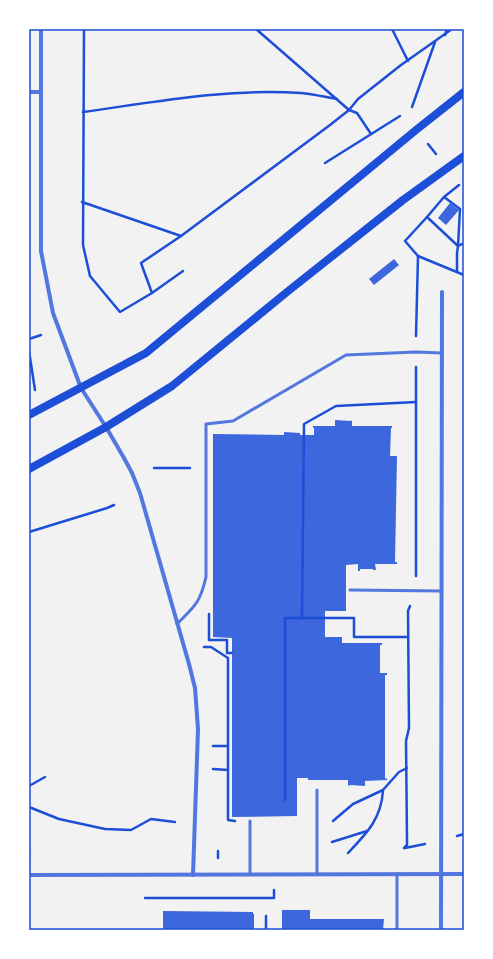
<svg xmlns="http://www.w3.org/2000/svg" width="493" height="959" viewBox="0 0 493 959" font-family="'DejaVu Sans',sans-serif">
  <style>
    .building { fill: #3d67dc }
    .lines { fill: none; stroke-linecap: round; stroke-linejoin: round }
    .path { stroke: #1d4ed8; stroke-width: 2.5 }
    .service { stroke: #5277de; stroke-width: 3 }
    .minor { stroke: #5277de; stroke-width: 4 }
    .secondary { stroke: #1d4ed8; stroke-width: 8 }
    .neatline { fill: none; stroke: #1d4ed8; stroke-width: 1.5 }
  </style>
  <rect width="100%" height="100%" fill="#f2f2f2"/>
  <g class="building">
    <polygon points="450,203 459,210 446,225 438,218"/>
    <polygon points="394,259 399,265 374,285 369,279"/>
    <polygon points="335,420 351,421 352,420 352,426 392,426 392,428 391,428 390,456 397,456 395,562 397,562 397,564 375,564 376,570 373,570 373,569 360,569 360,571 358,571 358,564 346,565 346,611 325,611 325,637 342,637 342,643 382,643 382,645 380,645 380,673 387,673 387,675 385,675 385,779 387,778 387,780 365,781 365,786 350,785 348,786 348,780 308,780 308,778 297,778 297,816 232,817 232,638 213,637 213,434 284,435 284,432 300,433 300,435 314,435 314,428 313,428 313,426 335,426"/>
    <polygon points="282,910 310,910 310,919 384,919 383,930 282,930"/>
    <polygon points="163,911 253,912 253,914 254,914 254,930 163,930"/>
  </g>
  <g class="lines">
    <g class="path">
      <polyline points="84,29 83,245 90,276 120,312 152,293 141,263 181,236 330,125 349,110 358,99 401,65 452,29"/>
      <polyline points="256,29 349,110 357,113 371,134"/>
      <polyline points="392,29 408,61"/>
      <polyline points="445,35 447,29"/>
      <polyline points="412,107 435,42"/>
      <path d="M83 112C155 102 227 88 301 93 313 94 325 97 337 99"/>
      <polyline points="428,144 436,154"/>
      <polyline points="325,163 400,116"/>
      <polyline points="444,197 460,209 458,246 464,243"/>
      <polyline points="82,202 181,236"/>
      <polyline points="427,217 405,241 418,256 464,275"/>
      <polyline points="457,272 457,253 458,246 427,217 444,197 459,185"/>
      <polyline points="152,293 183,271"/>
      <polyline points="416,336 418,256"/>
      <polyline points="29,339 41,335"/>
      <polyline points="29,351 35,390"/>
      <polyline points="416,367 416,576"/>
      <polyline points="154,468 190,468"/>
      <polyline points="29,532 107,508 114,505"/>
      <polyline points="209,614 209,640 227,640 227,653 232,653"/>
      <polyline points="302,618 304,424 336,406 416,402"/>
      <polyline points="204,647 211,647 228,658 228,820 235,821"/>
      <polyline points="213,746 228,746"/>
      <polyline points="213,769 228,770"/>
      <polyline points="29,786 45,777"/>
      <polyline points="285,800 285,618 354,618 354,637 408,637"/>
      <polyline points="29,807 59,819 105,829 131,830 151,819 175,822"/>
      <polyline points="333,821 353,804 383,790 399,772 407,768"/>
      <polyline points="457,836 464,834"/>
      <polyline points="332,842 367,831"/>
      <polyline points="29,848 29,859"/>
      <polyline points="404,848 407,845 407,839 406,741 409,728 408,611 410,606"/>
      <polyline points="405,848 425,844"/>
      <path d="M348 853C367 833 381 819 383 791"/>
      <polyline points="218,858 218,851"/>
      <polyline points="145,898 274,898 274,890"/>
      <polyline points="266,930 266,916"/>
    </g>
    <g class="service">
      <polyline points="350,590 441,591"/>
      <path d="M177 624C195 606 200 603 206 577V424L233 421 346 355 416 352 442 353"/>
      <polyline points="317,790 317,874"/>
      <polyline points="250,821 250,874"/>
      <polyline points="397,874 397,930"/>
    </g>
    <g class="minor">
      <polyline points="41,29 41,251 53,313 81,388 106,427 124,458 132,473 140,493 189,664 195,688 198,729 193,875"/>
      <polyline points="29,92 41,92"/>
      <polyline points="29,875 464,874"/>
      <polyline points="441,930 442,292"/>
    </g>
    <g class="secondary">
      <polyline points="29,415 146,353 416,130 464,92"/>
      <polyline points="29,469 106,427 172,386 287,292 403,200 464,156"/>
    </g>
  </g>
  <rect width="493" height="959" fill="none" stroke="#ffffff" stroke-width="60"/>
  <rect x="30" y="30" width="433" height="899" class="neatline"/>
</svg>
